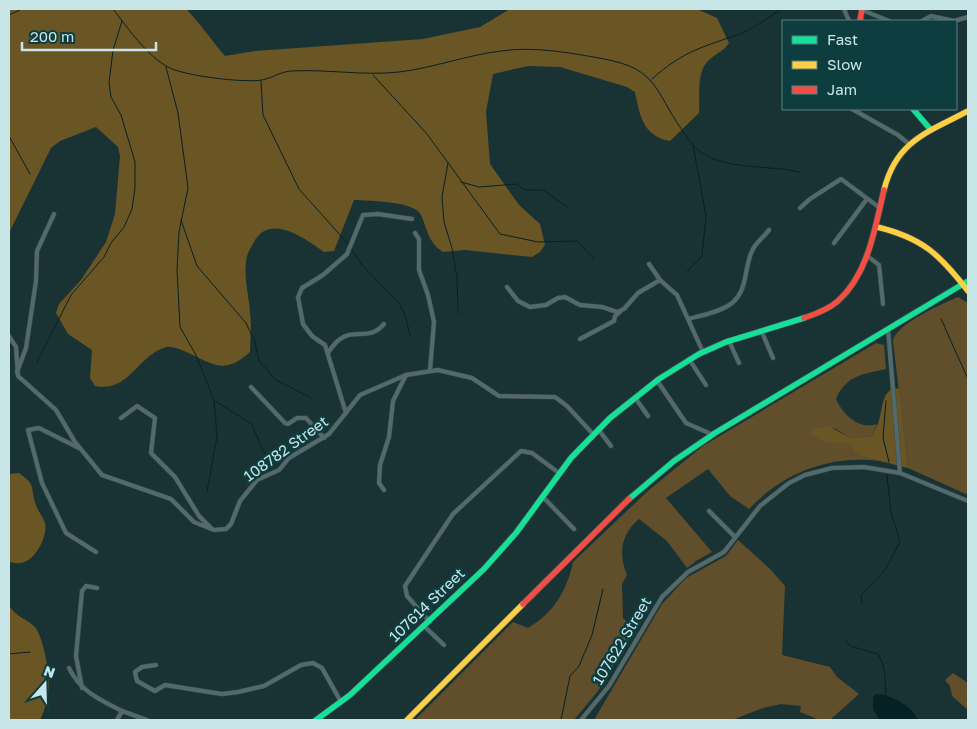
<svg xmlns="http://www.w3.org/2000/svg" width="977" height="729" viewBox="0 0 977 729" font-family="'Golos Text',sans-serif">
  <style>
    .green { fill: #604f2a }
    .forest { fill: #6a5524 }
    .water { fill: #062123 }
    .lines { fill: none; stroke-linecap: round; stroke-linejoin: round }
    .stream { stroke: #062123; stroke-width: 1 }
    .street-casing { stroke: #3a4e50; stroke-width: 5 }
    .fast-casing { stroke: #3a4e50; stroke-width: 7 }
    .slow-casing { stroke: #3a4e50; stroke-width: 7 }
    .jam-casing { stroke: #3a4e50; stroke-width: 7 }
    .street { stroke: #54696b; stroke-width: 4 }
    .fast { stroke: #16e098; stroke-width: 5.5 }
    .slow { stroke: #ffcf43; stroke-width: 5.5 }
    .jam { stroke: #f24e42; stroke-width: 5.5 }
    .labels { text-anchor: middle; stroke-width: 5; stroke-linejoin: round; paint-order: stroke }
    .street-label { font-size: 15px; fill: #c8e5e7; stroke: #0e3d40 }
  </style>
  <rect width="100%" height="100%" fill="#193335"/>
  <g class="green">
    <path d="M958 297 968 303V495L908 468 893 341C895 324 944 303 958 297Z"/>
    <path d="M876 343 884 345 886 369C864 374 846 375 836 399 843 415 859 430 877 424L872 436 851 438 834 428 828 443H849L864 457 881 461C830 455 784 472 749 509L730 496 708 469 666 498 712 552 696 561 687 568 667 541 639 519C621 534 618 554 627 575L622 584 623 618 635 629 598 691 574 720H415L513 622 528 628C554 613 567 590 573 562L650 489 703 446Z"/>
    <polygon points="738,540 770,569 785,586 782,655 830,667 837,677 859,694 830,720 820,720 800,712 801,706 781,704 763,708 732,720 594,720 662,604 686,578 726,556"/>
    <polygon points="953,673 968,683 968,710 952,696 950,686 945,680"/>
  </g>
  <g class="forest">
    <path d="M9 9H186C201 24 211 40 225 56L255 51 423 39 480 27 510 9H697L717 18 729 43C723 52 716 53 709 60 696 71 700 97 699 113L670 141C643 136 640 116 635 92L627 87 560 67 528 66 493 74 486 112 490 164 519 205 540 224 545 245 540 252 532 257 465 250 443 252C428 242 428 231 421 215 415 201 370 201 354 200L334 251 324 252C307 240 270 212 254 242 250 249 246 255 246 263 244 280 249 296 250 313 252 326 250 340 250 352 223 376 214 364 184 351 179 349 172 346 166 347 138 355 129 393 95 386L90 378 92 350 68 334 56 313 59 304 81 280 106 242 115 214 120 156 118 147 96 127 60 141 51 148 9 233Z"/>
    <path d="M895 388 899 389 908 468 864 457 857 454 849 443H828L810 435 812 429 828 426 851 438 872 436C874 431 878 425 879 420 883 409 881 392 895 388Z"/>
    <path d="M19 473C37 485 30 489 36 505 38 511 43 517 45 523 48 536 35 562 20 563 17 564 12 562 9 562V474Z"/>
    <path d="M9 605C15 617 26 618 35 627 42 635 50 672 49 683 49 695 45 710 40 720H9Z"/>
  </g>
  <path class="water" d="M876 694C891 694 913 707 918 720H879L873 709V697Z"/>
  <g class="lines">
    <g class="stream">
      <path d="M113 9C127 27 147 56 168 67 184 76 244 83 262 80 272 78 282 71 292 71 328 69 362 76 399 72 433 68 467 55 501 51 534 46 572 53 604 59 658 69 654 90 682 130 687 137 694 148 702 153 727 170 770 165 799 172"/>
      <polyline points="9,15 22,9"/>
      <polyline points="166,67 178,113 188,188 179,232 177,270 180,327 196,355 214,400 217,436 207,492"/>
      <polyline points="373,75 427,134 500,234 538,242 577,241 594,259"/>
      <path d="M652 79C684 50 704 47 742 33 756 28 769 16 782 9"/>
      <polyline points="261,81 263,115 299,189 349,245"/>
      <polyline points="9,136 30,174"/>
      <polyline points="448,163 442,197 444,222 452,248 457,278 458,313"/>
      <polyline points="461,182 479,187 517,184 525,190 543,190 567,207"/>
      <polyline points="181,220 197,266 246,323 255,342 259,361 276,380 311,398"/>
      <polyline points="351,248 362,265 399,303 405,315 410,335"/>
      <polyline points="687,272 702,256 706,216 693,145"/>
      <polyline points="941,319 945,327"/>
      <polyline points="945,328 968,379"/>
      <polyline points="37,362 71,295 104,257 111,243 124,227 132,209 135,188 135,162 121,115 111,97 109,83 113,50 122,21"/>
      <polyline points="215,401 252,424 262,449 271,462"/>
      <polyline points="886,401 883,438 889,462"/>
      <polyline points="862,603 861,595 885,570 900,542 891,512 887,475"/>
      <path d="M845 639 850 646 878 654C886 666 885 682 886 696"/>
      <polyline points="9,654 30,652"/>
      <polyline points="561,720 570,676 579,666 592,635 603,589"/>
    </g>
    <defs>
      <g id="street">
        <polyline points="844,9 849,21"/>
        <polyline points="862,10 889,21"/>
        <polyline points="922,21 931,16 954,21 968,17"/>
        <polyline points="852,109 898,135 909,144"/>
        <polyline points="800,208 810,199 841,179 880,208"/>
        <polyline points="415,233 419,239 419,270 428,295 434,322 430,370"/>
        <polyline points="834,243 867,199"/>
        <polyline points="866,255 879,265 883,304"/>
        <polyline points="649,264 660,280 677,295 703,352"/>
        <polyline points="507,287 518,301 530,307 546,305 558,298 565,297 580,305 602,307 617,312 624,309 638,293 660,280"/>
        <path d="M689 319C702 315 721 312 732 303 748 290 744 268 752 251 755 243 764 237 769 230"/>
        <polyline points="888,329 900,473"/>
        <polyline points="761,330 773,358"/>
        <polyline points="9,336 16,347 18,376 56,410 75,442 102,475 171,499 194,522 214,530 226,529 231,524 240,501 257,480 279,470 289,458 329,434 360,395 406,375 438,370 472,378 499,396 555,397 567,406 593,434"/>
        <polyline points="580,339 614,321 615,316 620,312"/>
        <polyline points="729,341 739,363"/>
        <path d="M328 353C349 319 365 346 384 324"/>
        <polyline points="689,359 706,385"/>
        <polyline points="17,372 26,348 36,281 37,251 54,214"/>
        <polyline points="658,382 686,423 711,434"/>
        <polyline points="251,387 285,423 288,424 297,418 306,418 324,438"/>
        <polyline points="636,399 648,416"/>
        <polyline points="346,413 325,345 312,336 303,324 298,297 302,288 323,275 347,254 363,215 378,214 412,219"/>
        <polyline points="121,418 137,406 155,418 151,453 175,477 199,516 212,529"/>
        <polyline points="598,429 611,446"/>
        <polyline points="79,448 39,428 28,430 42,483 66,533 96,552"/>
        <polyline points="384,490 379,483 380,465 389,437 393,401 406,375"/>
        <polyline points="542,496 574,529"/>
        <polyline points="709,511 735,537"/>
        <polyline points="430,622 407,596 405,586 453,514 521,451 532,453 559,473"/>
        <polyline points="425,627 444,645"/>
        <polyline points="156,665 142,667 135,672 137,681 155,691 165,685 222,694 238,692 264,686 301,665 313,663 322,668 341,702"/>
        <path d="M69 668C80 691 100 700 122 711"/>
        <polyline points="82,688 76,656 82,591 86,586 97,588"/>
        <polyline points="117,720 122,711 147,720"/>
        <polyline points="581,720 609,686 662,597 688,572 724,552 760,506 789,483 805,475 832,468 864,467 900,473 968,501"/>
      </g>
      <g id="fast">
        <polyline points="913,109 931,130"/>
        <polyline points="629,499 674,461 715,433 968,281"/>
        <polyline points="316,720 350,695 484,569 516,533 571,458 610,418 659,379 699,354 726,342 804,318"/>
      </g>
      <g id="slow">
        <path d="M884 190C896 141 928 132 968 111"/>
        <path d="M877 227C923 238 940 255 968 291"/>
        <polyline points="407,720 523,604"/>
      </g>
      <g id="jam">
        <polyline points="860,21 862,9"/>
        <path d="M804 318C816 314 829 309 838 301 869 273 875 227 884 190"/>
        <polyline points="523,604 629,499"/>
      </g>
    </defs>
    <use href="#street" class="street-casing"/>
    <use href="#fast" class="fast-casing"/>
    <use href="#slow" class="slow-casing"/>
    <use href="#jam" class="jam-casing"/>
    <use href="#street" class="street"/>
    <use href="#fast" class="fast"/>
    <use href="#slow" class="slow"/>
    <use href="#jam" class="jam"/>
  </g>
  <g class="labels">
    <g class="street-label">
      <text transform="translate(286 449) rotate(-36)" y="5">108782 Street</text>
      <text transform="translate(427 605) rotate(-44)" y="5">107614 Street</text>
      <text transform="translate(622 641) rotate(-59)" y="5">107622 Street</text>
    </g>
  </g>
  <rect width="977" height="729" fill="none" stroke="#c8e5e7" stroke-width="20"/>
  <rect x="782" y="20" width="175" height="90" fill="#0e3d40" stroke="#588083"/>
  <rect x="792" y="36" width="25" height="8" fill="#16e098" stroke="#588083"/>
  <text x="827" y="45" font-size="15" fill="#c8e5e7">Fast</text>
  <rect x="792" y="61" width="25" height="8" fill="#ffcf43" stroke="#588083"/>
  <text x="827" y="70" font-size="15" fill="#c8e5e7">Slow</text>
  <rect x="792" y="86" width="25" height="8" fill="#f24e42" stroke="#588083"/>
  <text x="827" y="95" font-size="15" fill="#c8e5e7">Jam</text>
  <g transform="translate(45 684) rotate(20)" stroke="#0e3d40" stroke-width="4" paint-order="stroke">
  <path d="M0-4L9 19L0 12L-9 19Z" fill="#c8e5e7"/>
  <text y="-8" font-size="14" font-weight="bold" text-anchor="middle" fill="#c8e5e7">N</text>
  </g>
  <path d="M22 42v8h134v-8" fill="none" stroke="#c8e5e7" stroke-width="2.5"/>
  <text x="30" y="42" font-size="15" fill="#c8e5e7" stroke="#0e3d40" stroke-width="4" paint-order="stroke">200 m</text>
</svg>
